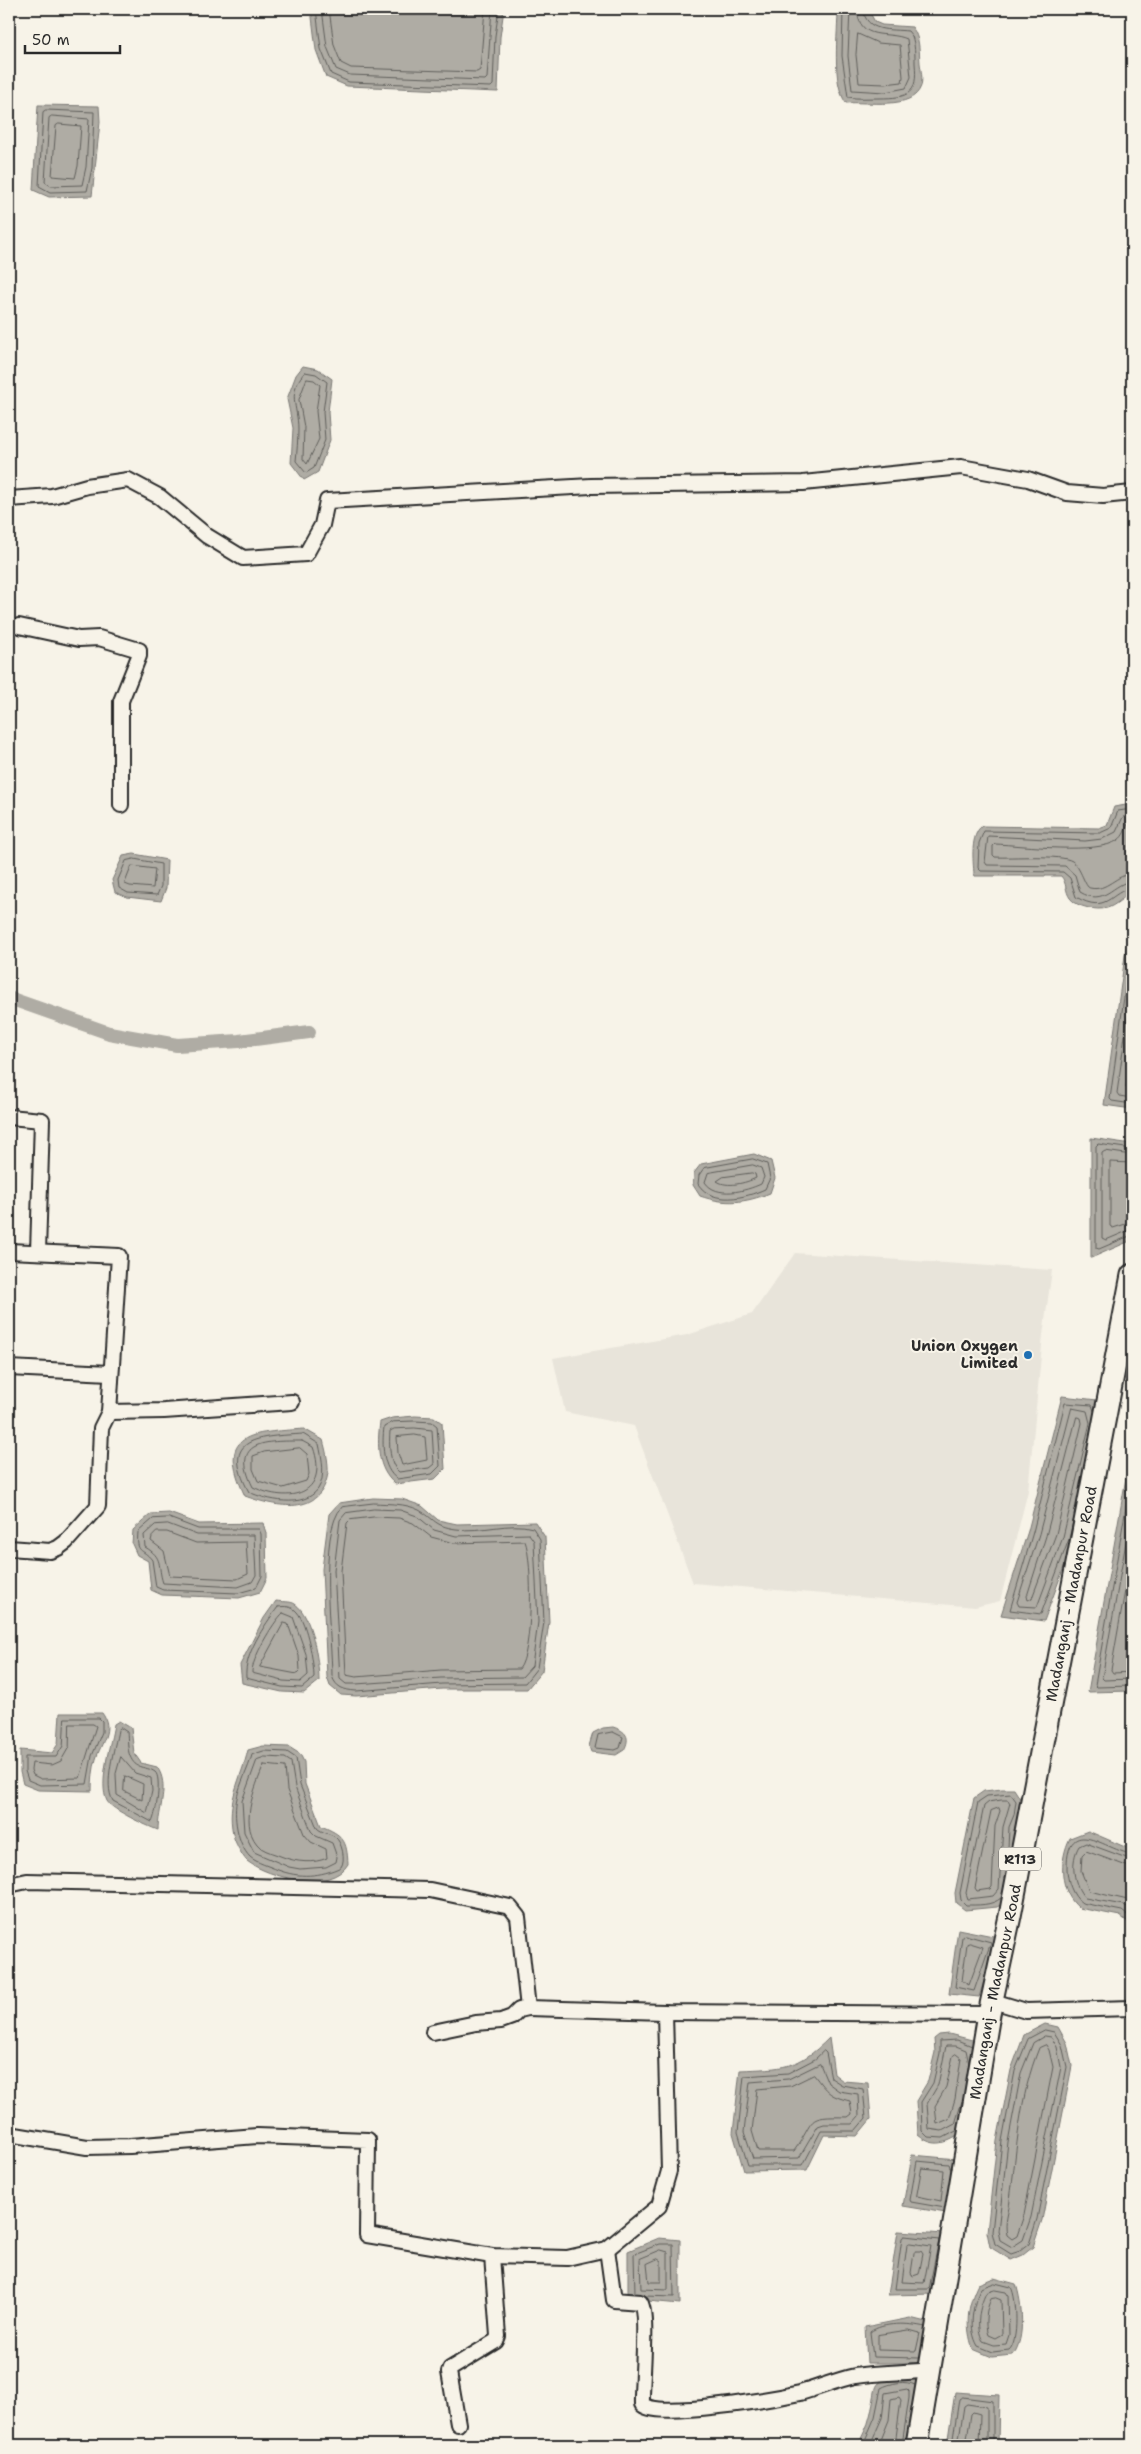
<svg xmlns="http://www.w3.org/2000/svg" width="1141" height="2454" viewBox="0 0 1141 2454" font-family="'Shantell Sans',sans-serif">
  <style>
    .built { fill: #e8e4da }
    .water { fill: #afaca4; stroke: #7a7874 }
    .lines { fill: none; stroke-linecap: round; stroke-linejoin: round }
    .shore { stroke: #605f5b; stroke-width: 1 }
    .canal { stroke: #afaca4; stroke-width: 14 }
    .street-casing { stroke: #2b2b2b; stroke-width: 18 }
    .primary-casing { stroke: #2b2b2b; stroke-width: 25 }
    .street { stroke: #f7f3e8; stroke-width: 14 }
    .primary { stroke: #f7f3e8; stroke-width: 21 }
    .poi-dot { fill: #1f6fb2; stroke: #f7f3e8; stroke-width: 2 }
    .labels { text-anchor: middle; stroke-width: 4; stroke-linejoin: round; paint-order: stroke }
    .shield { fill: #f7f3e8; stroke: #686764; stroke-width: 1 }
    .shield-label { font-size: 14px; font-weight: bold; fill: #2b2b2b }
    .poi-label { font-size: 15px; font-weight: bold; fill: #2b2b2b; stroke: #f7f3e8; text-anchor: end }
    .street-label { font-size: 15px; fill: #2b2b2b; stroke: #f7f3e8 }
  </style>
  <rect width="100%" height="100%" fill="#f7f3e8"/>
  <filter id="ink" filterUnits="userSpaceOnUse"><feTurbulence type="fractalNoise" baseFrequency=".02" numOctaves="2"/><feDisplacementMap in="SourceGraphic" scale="10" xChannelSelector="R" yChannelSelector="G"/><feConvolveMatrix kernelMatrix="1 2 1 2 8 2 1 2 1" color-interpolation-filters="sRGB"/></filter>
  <g filter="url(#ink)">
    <polygon class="built" points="795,1253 1052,1270 1043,1335 1028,1491 1000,1601 975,1607 693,1583 634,1426 565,1412 553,1358 687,1335 752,1314"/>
    <g class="water">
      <polygon points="311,9 504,9 500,37 498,92 347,86 326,77 316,50"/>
      <path d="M838 9H868L875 22 882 25 912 27C920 38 919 49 920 63 921 71 923 78 921 86 913 111 867 101 846 103 831 82 838 34 838 9Z"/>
      <polygon points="38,105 99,106 100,122 92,196 49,197 33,190"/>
      <polygon points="303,366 318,369 332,379 328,412 330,440 318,472 304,480 291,463 293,428 287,399 296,375"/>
      <path d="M1132 804 1131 892C1124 897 1115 906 1107 908 1097 911 1076 907 1070 898 1065 891 1067 883 1061 876H975L974 874C973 860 970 835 982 826L1099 828 1107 825 1114 807Z"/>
      <polygon points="134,854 167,860 166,888 161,901 127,897 115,892 112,880 123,856"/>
      <polygon points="1130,920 1132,921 1132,1109 1104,1105"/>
      <polygon points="1091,1138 1132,1144 1132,1217 1130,1241 1091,1258"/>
      <path d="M754 1154 771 1161 775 1178 770 1193C745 1203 726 1205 700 1196L693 1185 694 1173 701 1164Z"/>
      <polygon points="1062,1396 1097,1400 1101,1424 1074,1540 1044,1621 1001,1615 1028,1531"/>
      <path d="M415 1416 434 1417 442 1423 445 1469 435 1479 395 1484C377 1469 377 1445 380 1422L392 1418Z"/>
      <path d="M304 1429 323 1440C326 1451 330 1467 327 1478 318 1517 272 1506 245 1496 215 1432 251 1433 304 1429Z"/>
      <polygon points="1132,1444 1132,1691 1088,1692"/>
      <polygon points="373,1498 402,1499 422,1506 438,1520 457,1524 535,1522 545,1537 549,1622 542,1671 527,1689 442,1689 356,1696 341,1695 330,1686 327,1677 322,1569 329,1514 339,1503"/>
      <polygon points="169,1513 199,1524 263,1523 266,1533 267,1578 260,1592 239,1598 162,1595 151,1590 148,1561 137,1555 132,1544 133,1530 151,1514"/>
      <path d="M276 1601C282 1602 291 1601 295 1604 312 1615 319 1662 319 1681L304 1693 282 1692 242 1683 240 1665 264 1618Z"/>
      <path d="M60 1713H102C114 1729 101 1743 96 1759 93 1769 92 1780 92 1791L38 1790 23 1784 20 1772V1750L52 1753 58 1744Z"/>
      <path d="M119 1721 131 1728 134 1753 141 1763 157 1767C170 1785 158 1810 158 1830 147 1826 112 1810 107 1801 98 1784 111 1743 114 1724Z"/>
      <path d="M613 1727C626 1731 631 1737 624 1750L616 1755 591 1752 589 1746 593 1733 603 1728Z"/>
      <path d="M263 1746 289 1747 300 1754 304 1762 305 1784 321 1826C343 1835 347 1840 348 1864 331 1893 269 1878 247 1861 242 1856 234 1841 233 1834 226 1800 241 1780 248 1750Z"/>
      <path d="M1002 1789H1014L1021 1800C1019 1813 1014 1825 1014 1838L1004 1903 997 1907 965 1910 956 1903 955 1893 974 1798 984 1791Z"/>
      <path d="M1088 1831 1132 1850V1925L1120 1916 1079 1908C1059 1891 1059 1860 1070 1838Z"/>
      <polygon points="958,1929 998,1937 979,1997 949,1994"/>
      <polygon points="1045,2024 1058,2027 1067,2043 1072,2066 1042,2220 1033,2247 1023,2255 1011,2260 990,2247 987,2232 997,2141 1011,2070 1024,2035"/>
      <path d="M949 2034 972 2040 978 2046 965 2131C948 2143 935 2149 918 2135L916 2101 928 2081 935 2052 934 2039 939 2035Z"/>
      <path d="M829 2038 834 2074 843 2081 868 2083 871 2119 857 2136 824 2135 807 2170 744 2171 733 2133 740 2070C783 2068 797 2070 829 2038Z"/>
      <polygon points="912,2155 957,2159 952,2214 903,2206"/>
      <polygon points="898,2231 945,2234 935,2294 888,2295"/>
      <polygon points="659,2238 680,2240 680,2304 637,2300 628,2295 628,2251"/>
      <path d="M994 2278 1016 2284C1022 2303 1026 2338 1013 2355L992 2357 973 2349C965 2326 967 2306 978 2284Z"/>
      <polygon points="910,2318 934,2324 925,2363 867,2363 865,2327"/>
      <path d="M910 2378 918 2381 913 2445H858C862 2436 868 2426 870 2416 880 2380 867 2381 910 2378Z"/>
      <polygon points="955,2392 999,2395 998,2445 947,2445"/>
    </g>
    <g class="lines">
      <g class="shore">
        <polyline points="316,9 321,49 331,74 349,82 491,87 493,85 495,36 499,9"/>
        <polyline points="322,9 327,47 336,69 350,75 485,80 487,78 492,9"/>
        <polyline points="329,9 334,45 341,63 351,68 477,72 480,70 485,9"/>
        <path d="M843 9 842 56 848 97C857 99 869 98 879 98 909 98 918 94 915 63 915 54 915 45 912 36L908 31C890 29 866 33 863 9"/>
        <path d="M850 9 848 56 852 90 885 92 906 88 911 77 907 39C887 30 859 43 857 9"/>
        <polygon points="858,34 878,43 900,45 903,77 902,82 885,84 859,83 856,55"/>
        <polygon points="46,110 94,112 92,168 87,191 50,192 39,186 43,112"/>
        <polygon points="52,116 89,119 86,167 82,185 51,186 45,182 49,118"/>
        <polygon points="59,124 81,126 78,166 75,178 52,176 56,126"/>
        <path d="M305 372 316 374 327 382 323 412 325 440 314 468 306 473 296 461C297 451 298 440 298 429 298 406 286 393 305 372Z"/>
        <polygon points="307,379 314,380 320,385 316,411 319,439 307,464 303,459 304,427 299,400"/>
        <path d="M1132 809 1118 811 1111 828 1100 833 984 831 979 843 978 868 981 871 1063 872 1070 878 1076 897C1108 915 1110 891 1132 888"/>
        <path d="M1132 815 1123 817 1116 832 1102 839 1085 841 988 836 985 862 987 865 1065 866 1075 875 1080 892C1105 907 1112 883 1132 881"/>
        <path d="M1132 823 1128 824C1125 830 1124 836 1118 840 1097 855 1023 845 995 844L993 846V855L995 857C1010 858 1061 854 1072 861 1081 867 1085 888 1090 888 1107 892 1116 874 1132 874"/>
        <polygon points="134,859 161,864 161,886 157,895 128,893 119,888 118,880 126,861"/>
        <polygon points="132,866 155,869 153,888 130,886 125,884"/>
        <polyline points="1132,939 1110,1099 1112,1101 1132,1104"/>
        <polyline points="1132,985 1117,1093 1119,1096 1132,1098"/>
        <polyline points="1132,1039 1126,1087 1132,1090"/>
        <polyline points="1132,1149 1098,1144 1096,1146 1096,1248 1099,1249 1132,1235"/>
        <polyline points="1132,1155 1105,1151 1102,1153 1102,1238 1106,1240 1132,1229"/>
        <path d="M753 1159 767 1164 770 1178 765 1189C745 1198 713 1206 698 1184L699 1175 704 1168Z"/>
        <polyline points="1132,1163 1110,1162 1110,1226 1113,1228 1132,1222"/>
        <path d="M753 1165 761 1168 764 1177 761 1184C746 1191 716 1199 705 1182L708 1173Z"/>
        <path d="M752 1173 755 1174 756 1178C746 1183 727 1188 717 1181L723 1177Z"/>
        <polygon points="1072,1408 1087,1411 1090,1423 1063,1537 1037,1607 1019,1606 1017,1602 1039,1534"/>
        <polygon points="1077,1417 1081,1418 1082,1423 1056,1534 1032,1598 1028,1600 1027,1596 1046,1536"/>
        <path d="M415 1421 432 1422 437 1426 440 1466 432 1474 397 1479C382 1468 382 1444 384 1427L393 1422Z"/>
        <path d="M415 1428 432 1430 434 1464 429 1468 399 1472C389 1465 389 1443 390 1431L394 1429Z"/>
        <path d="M303 1434 319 1444C322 1458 326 1477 318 1489 304 1509 266 1500 249 1492 219 1436 259 1437 303 1434Z"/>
        <polygon points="415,1435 425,1437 427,1460 402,1465 398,1453 397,1437"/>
        <path d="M302 1441 313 1447C330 1495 289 1504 253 1487 230 1440 265 1441 302 1441Z"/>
        <polygon points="300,1448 307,1454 309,1474 306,1481 283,1488 258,1481 253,1469 253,1456 264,1452"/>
        <polyline points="1132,1473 1095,1685 1097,1687 1132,1686"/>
        <path d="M374 1503C389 1504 405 1503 419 1510 435 1519 434 1526 456 1529 481 1533 509 1521 533 1528L540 1539 544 1622 537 1668 525 1683 442 1684 356 1691C344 1690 336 1688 332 1676 332 1639 317 1533 342 1507Z"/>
        <polyline points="1132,1508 1102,1678 1104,1680 1132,1679"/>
        <polygon points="374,1509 400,1510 417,1516 434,1530 456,1536 529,1534 534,1541 538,1622 532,1666 522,1677 441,1678 356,1684 346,1684 340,1679 334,1570 340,1520 346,1513"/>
        <path d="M374 1517 399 1518 413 1523 431 1537 454 1543 525 1541C533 1562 533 1653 519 1669L441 1670 356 1677 346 1675 341 1571 347 1523 350 1520Z"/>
        <path d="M169 1518 198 1529H259L261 1534 262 1576 256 1588 238 1593 163 1590 156 1587 152 1560C142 1547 136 1555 138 1532L153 1519Z"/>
        <polyline points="1073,1521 1069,1539 1041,1614 1010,1610 1033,1532 1065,1403 1092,1405 1094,1411"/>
        <path d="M168 1524 197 1535H254L256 1575 252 1582 238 1587 163 1583C157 1565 164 1558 145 1547L144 1535 155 1525Z"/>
        <polygon points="157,1532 167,1532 196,1543 246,1542 248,1574 237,1579 170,1576 164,1551 151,1541 152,1537"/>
        <polyline points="1132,1551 1111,1670 1113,1673 1132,1672"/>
        <path d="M278 1607C285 1606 292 1606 297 1612 307 1623 314 1663 314 1678L302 1688 282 1687 246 1678C244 1654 264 1626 278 1607Z"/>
        <path d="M283 1613 293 1617 306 1654 308 1675 300 1682 283 1681 252 1673C251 1660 273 1622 283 1613Z"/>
        <polygon points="284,1623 288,1624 299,1656 300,1671 297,1674 260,1667"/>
        <polygon points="65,1718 99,1718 102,1721 102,1732 92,1756 87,1784 40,1785 28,1780 25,1771 25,1757 56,1757 63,1746"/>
        <polygon points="70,1724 93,1724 96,1726 80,1778 41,1779 33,1775 31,1770 32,1763 52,1765 61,1761 69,1747"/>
        <path d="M121 1728 127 1732C128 1739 127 1749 130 1756 136 1771 145 1765 155 1772 162 1777 156 1815 152 1822L113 1801C103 1784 115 1748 118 1730Z"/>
        <polygon points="613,1732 623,1737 620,1748 615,1750 595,1748 598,1735"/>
        <path d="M264 1751 287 1752 296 1758 300 1785 317 1828C322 1833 329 1833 335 1837 342 1842 346 1860 341 1867 320 1877 299 1878 278 1870 269 1866 257 1863 250 1857 237 1844 233 1815 237 1798 240 1783 248 1770 252 1755Z"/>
        <polygon points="121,1757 135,1773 151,1778 152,1791 147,1813 117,1795 116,1774"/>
        <polygon points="265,1757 285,1758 291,1762 295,1787 311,1831 316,1836 332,1843 337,1857 336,1862 326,1867 300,1869 289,1867 254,1852 244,1832 242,1801 257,1760"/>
        <path d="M264 1765 285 1767 287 1790 304 1834 311 1842 326 1849 327 1858C314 1864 296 1862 283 1857 276 1854 267 1852 261 1848 237 1828 255 1787 264 1765Z"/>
        <polygon points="125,1776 143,1784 142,1800 124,1791"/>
        <polygon points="1002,1800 1008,1800 1010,1803 1003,1827 999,1889 993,1896 968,1899 966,1893 984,1806 989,1802"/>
        <polygon points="999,1808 1000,1811 995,1826 992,1887 990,1889 977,1891 975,1888 991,1811"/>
        <path d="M1132 1854C1106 1851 1067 1812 1067 1868 1067 1880 1072 1896 1082 1903L1122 1911 1132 1919"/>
        <path d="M1132 1860 1086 1843 1079 1846C1070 1861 1073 1885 1085 1898L1123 1905 1132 1909"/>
        <polyline points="1132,1868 1086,1851 1082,1855 1081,1871 1089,1891 1132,1901"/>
        <path d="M1001 1898C992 1906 977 1905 966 1905L961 1900 960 1893 978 1802 987 1796 1011 1794 1016 1801 1014 1815 1009 1827 1007 1870"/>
        <polygon points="965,1935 991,1942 974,1991 955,1987 962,1937"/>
        <polygon points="970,1943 983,1947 969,1985 962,1981 967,1944"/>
        <polygon points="1045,2030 1054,2032 1062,2045 1067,2067 1037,2219 1029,2244 1020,2251 1011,2254 995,2244 992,2232 1002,2141 1015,2071 1028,2039"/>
        <polygon points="1045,2036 1051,2037 1057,2047 1061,2067 1031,2217 1023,2240 1012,2247 1000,2240 998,2231 1008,2142 1021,2073 1033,2043"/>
        <path d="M1046 2045 1049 2050 1053 2067 1024 2215 1017 2236 1012 2239 1007 2235C1004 2222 1009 2212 1010 2200 1017 2149 1019 2097 1039 2048Z"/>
        <polygon points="824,2051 826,2053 831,2078 842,2085 863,2089 866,2118 855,2131 821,2131 803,2165 748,2165 738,2132 744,2076 788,2073 815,2059"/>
        <polygon points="956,2054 961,2058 955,2099 949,2119 937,2124 935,2106 946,2087 953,2056"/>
        <polygon points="820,2064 828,2083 839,2091 858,2094 859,2116 852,2124 824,2124 818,2126 799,2158 753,2159 744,2132 750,2082 788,2079"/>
        <path d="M814 2075C827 2092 829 2096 850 2101L852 2114 848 2117C803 2116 817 2119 794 2151H758L752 2131 757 2089 790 2086Z"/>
        <polyline points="962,2101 955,2124 942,2131 929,2129 927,2104 938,2085 946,2046 956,2046 966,2050 969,2064"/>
        <polyline points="958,2130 943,2138 928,2137 922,2131 921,2102 933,2083 940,2053 940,2041 957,2040 972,2046"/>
        <polygon points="922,2168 944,2170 941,2201 917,2196"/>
        <polyline points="945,2208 911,2202 910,2200 917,2161 949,2164 951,2170"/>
        <polygon points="905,2236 939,2240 929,2289 895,2289 902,2238"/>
        <polygon points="910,2243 931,2246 924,2283 902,2282 907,2245"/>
        <polygon points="661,2250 668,2252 668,2290 641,2289 640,2259"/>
        <polygon points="916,2251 921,2251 923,2254 919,2274 913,2276 911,2273 914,2253"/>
        <polygon points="658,2259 661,2261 661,2282 649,2282 647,2264"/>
        <path d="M995 2283 1011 2287C1017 2298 1019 2342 1009 2350L993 2352 978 2346C968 2329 972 2305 981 2288Z"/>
        <path d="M995 2290 1006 2292 1008 2295 1009 2335 1006 2344 994 2345 983 2341C975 2327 979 2307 986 2293Z"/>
        <polyline points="635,2293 634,2254 660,2244 673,2244 674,2297 645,2296"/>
        <path d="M996 2298 1001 2300 1002 2334 995 2338 988 2335C984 2325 986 2309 991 2299Z"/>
        <polygon points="909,2330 920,2333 916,2351 878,2350 878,2335"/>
        <path d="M919 2358 873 2357 870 2332C883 2322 909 2323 925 2327"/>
        <path d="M863 2445 875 2417 881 2388C890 2383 906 2380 915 2385"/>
        <polyline points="870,2445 882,2418 885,2393 907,2389 909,2391 909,2398 902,2445"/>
        <polyline points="879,2445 889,2420 891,2399 899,2397 901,2400 895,2445"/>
        <polyline points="952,2445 959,2399 962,2397 993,2401 993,2445"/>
        <polyline points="958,2445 964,2406 967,2404 987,2407 987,2445"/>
        <polyline points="966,2445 971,2414 973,2412 980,2414 979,2445"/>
      </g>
      <polyline class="canal" points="9,998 109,1033 177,1045 239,1041 309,1032"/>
      <defs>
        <g id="street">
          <polyline points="9,499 52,496 87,486 128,480 160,497 207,536 243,558 306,554 322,525 327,501 591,486 803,483 961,467 1028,479 1067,493 1103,496 1132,493"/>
          <polyline points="19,626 79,639 99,638 139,650 139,656 121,701 121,805"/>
          <polyline points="9,1117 42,1120 38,1252"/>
          <polyline points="9,1251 119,1256 109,1412 164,1411 292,1402"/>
          <polyline points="9,1368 110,1373"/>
          <polyline points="9,1548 50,1551 58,1548 66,1542 98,1506 101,1428 109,1412"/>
          <polyline points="9,1885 27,1881 430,1890 510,1907 518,1917 528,2008 665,2012 989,2014"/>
          <polyline points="993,2001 1026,2011 1132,2008"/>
          <polyline points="433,2032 476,2023 501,2021 512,2017 519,2010 528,2008"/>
          <polyline points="9,2134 87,2147 130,2146 257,2136 368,2140 367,2235 492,2256 567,2258 607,2249 659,2206 669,2171 665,2012"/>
          <path d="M607 2249 614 2300 640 2302C649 2313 641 2385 642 2404 655 2420 777 2398 800 2393 818 2388 836 2380 855 2376 880 2372 905 2373 931 2370"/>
          <polyline points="458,2424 449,2372 450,2369 496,2341 498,2336 492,2256"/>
        </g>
        <g id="primary">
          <path id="s1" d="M917 2445 989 2014 1010 1916 1132 1275"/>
        </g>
      </defs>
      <use href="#street" class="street-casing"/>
      <use href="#primary" class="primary-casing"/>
      <use href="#street" class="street"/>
      <use href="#primary" class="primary"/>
    </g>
  </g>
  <circle class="poi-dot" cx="1028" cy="1355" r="5"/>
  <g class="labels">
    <rect class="shield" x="999" y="1847.5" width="42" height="23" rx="4"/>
    <g class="shield-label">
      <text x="1020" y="1864">R113</text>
    </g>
    <g class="poi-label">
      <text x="1018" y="1351">Union Oxygen<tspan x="1018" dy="17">Limited</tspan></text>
    </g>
    <g class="street-label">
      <text dy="5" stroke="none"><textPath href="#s1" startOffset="865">Madanganj - Madanpur Road</textPath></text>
      <text dy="5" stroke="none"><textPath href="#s1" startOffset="460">Madanganj - Madanpur Road</textPath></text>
    </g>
  </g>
  <rect width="1141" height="2454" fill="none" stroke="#f7f3e8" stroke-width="30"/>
  <rect x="15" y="15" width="1111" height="2424" fill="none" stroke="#2b2b2b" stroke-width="2" filter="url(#ink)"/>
  <path d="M25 45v8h95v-8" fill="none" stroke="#2b2b2b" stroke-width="2.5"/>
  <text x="32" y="45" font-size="15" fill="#2b2b2b" stroke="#f7f3e8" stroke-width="4" paint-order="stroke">50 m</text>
</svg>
